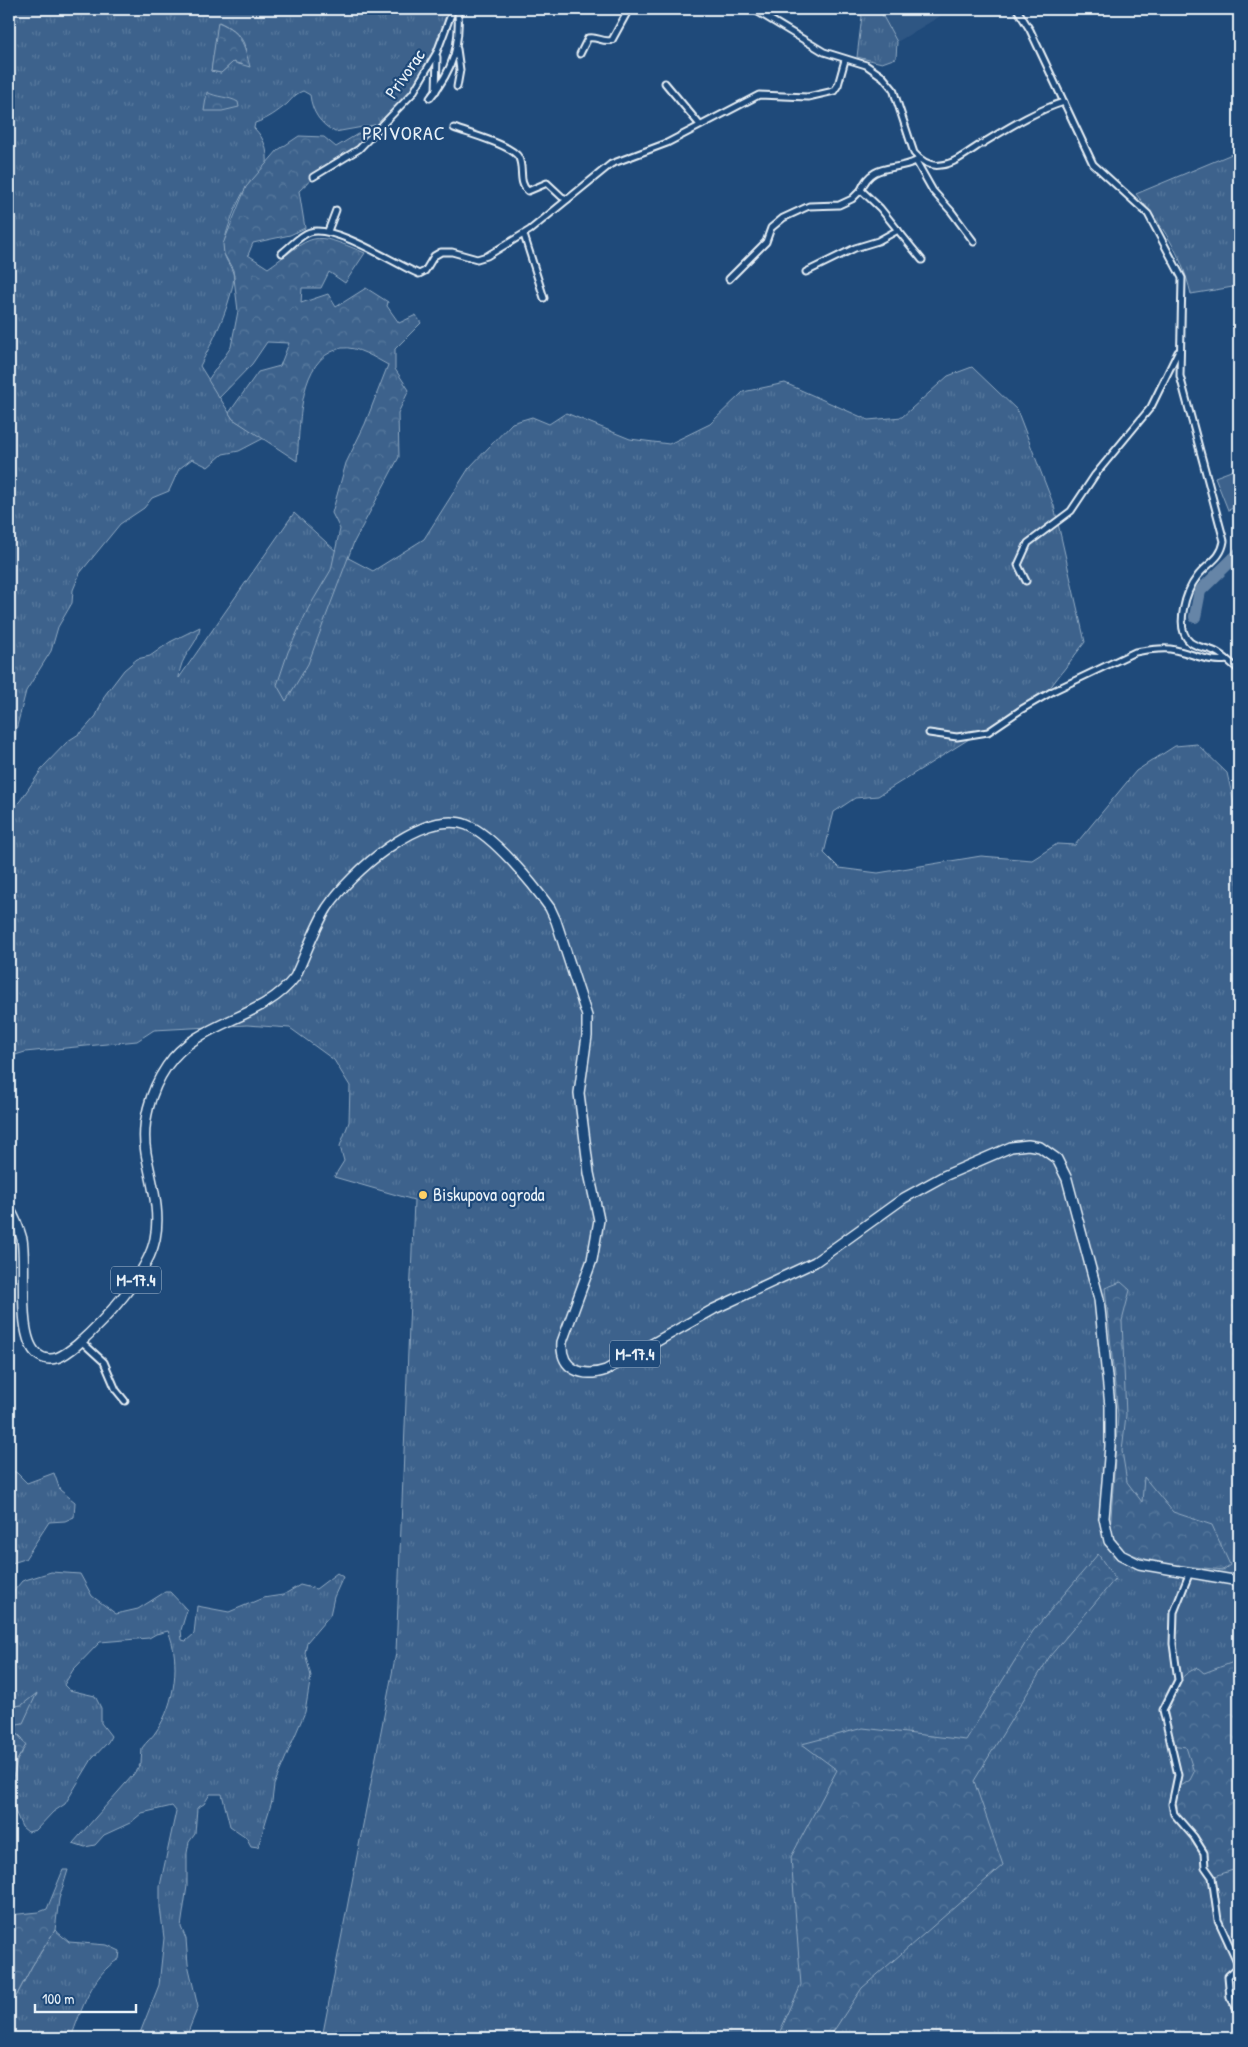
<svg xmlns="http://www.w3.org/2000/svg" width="1248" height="2047" viewBox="0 0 1248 2047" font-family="'Patrick Hand',sans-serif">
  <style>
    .built { fill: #2e5683 }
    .grass { fill: url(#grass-tufts); stroke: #92aac2; fill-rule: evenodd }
    .forest { fill: url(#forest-crowns); stroke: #92aac2 }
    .pitch { fill: #3c628c; stroke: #92aac2 }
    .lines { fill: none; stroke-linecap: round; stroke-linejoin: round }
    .river { stroke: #6685a7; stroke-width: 12 }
    .street-casing { stroke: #e8f1f8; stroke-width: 9 }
    .primary-casing { stroke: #e8f1f8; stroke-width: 12 }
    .street { stroke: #1f4a7a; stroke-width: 5 }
    .primary { stroke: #1f4a7a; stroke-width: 9 }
    .poi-dot { fill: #ffd166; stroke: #1f4a7a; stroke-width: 2 }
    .labels { text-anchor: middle; stroke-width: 4.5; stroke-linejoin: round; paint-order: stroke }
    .shield { fill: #1f4a7a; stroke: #acbfd2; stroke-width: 1 }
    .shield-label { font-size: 16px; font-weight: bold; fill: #e8f1f8 }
    .street-label { font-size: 18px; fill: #e8f1f8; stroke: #1f4a7a }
    .poi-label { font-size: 18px; fill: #e8f1f8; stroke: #1f4a7a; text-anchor: start }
    .quarter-label { font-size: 20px; letter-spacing: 1px; fill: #e8f1f8; stroke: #1f4a7a }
  </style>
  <defs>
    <pattern id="grass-tufts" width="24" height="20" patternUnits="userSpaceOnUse" patternTransform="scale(1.25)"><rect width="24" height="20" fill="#3c628c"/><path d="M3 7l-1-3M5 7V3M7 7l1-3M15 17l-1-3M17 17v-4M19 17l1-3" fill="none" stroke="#58799d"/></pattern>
    <pattern id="forest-crowns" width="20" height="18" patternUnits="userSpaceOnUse" patternTransform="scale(1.25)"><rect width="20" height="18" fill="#3c628c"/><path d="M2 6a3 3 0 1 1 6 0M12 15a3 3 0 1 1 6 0" fill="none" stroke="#58799d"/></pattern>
  </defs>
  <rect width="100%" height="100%" fill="#1f4a7a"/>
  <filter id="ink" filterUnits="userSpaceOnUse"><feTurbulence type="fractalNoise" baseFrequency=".02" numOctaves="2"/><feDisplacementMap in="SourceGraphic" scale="10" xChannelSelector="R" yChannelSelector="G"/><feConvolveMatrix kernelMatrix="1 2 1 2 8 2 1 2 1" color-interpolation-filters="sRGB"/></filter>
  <g filter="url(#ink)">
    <polygon class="built" points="879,9 952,9 897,42"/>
    <g class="grass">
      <path d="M9 9H453L437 52 422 81 385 123 335 132C320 124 312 112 310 95L303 91C295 94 293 98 287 104 277 112 268 119 255 123L254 128C265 139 268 150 267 166 260 173 251 180 246 188 238 199 221 240 224 253 227 266 236 268 233 284 227 314 213 340 200 366L233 419 264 438 239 451 223 454 208 467 192 459 179 469 169 491 152 498 144 508 120 524 80 573 73 590 72 603 58 627 51 651 26 691 16 730 15 744 9 753ZM219 22C237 30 253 45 242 65L233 62 221 73 211 71Z"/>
      <polygon points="847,9 879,9 897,42 896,58 882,63 857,57 862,16"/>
      <path d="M1239 151V286L1191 294C1181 252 1163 227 1136 194Z"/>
      <path d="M972 367 1017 410 1054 506 1085 642 1049 689 878 796 855 798 834 812 824 853 839 868 878 873 981 856 1032 860 1057 844 1075 845 1136 771 1175 746 1197 744 1227 773 1239 825V2038H322L396 1653 414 1200 334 1177 344 1161 340 1146 349 1122 350 1086 334 1060 290 1028 247 1025 154 1030 137 1041 25 1052 9 1057V812L20 801 44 766 68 741 82 732 96 716 105 695 124 670 137 659 150 656 170 642 200 627C199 645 179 655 179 678L294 513 337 552 373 571 424 539 469 468 512 423 532 417 549 424 566 413 630 439 669 444 710 424 743 392 785 383 868 420 902 417 948 376Z"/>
      <polygon points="9,1469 17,1473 27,1483 54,1473 60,1490 75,1502 74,1517 65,1521 49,1522 25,1559 12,1563 9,1569"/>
      <path d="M51 1572 80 1574 92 1596 116 1614 138 1609 165 1592H170L187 1610 181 1630 182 1640 186 1641 194 1634 197 1606 229 1612 263 1598 283 1595 300 1585 316 1589 337 1573 343 1577 334 1597 330 1615 307 1642 305 1653 311 1676 305 1712 274 1785 272 1801 258 1847 251 1846 246 1837 230 1826 222 1794H210L204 1804 197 1808 195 1834 189 1842 187 1853V1886L181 1927 186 1939 188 1964 198 2007 188 2032V2038H138L159 1985 164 1938 160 1907V1886L176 1811 172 1806 142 1813 130 1823 104 1835 95 1845 85 1847 73 1843 133 1775 141 1763 142 1748C146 1742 153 1737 157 1730 175 1704 181 1660 168 1631L156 1634 149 1638 100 1642 73 1670 64 1685 69 1690 95 1696 101 1708V1723L111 1736 108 1742 92 1759 65 1804 53 1812 36 1830 28 1832 22 1827 15 1811 10 1789 13 1783 17 1760 22 1753 23 1739 16 1732 17 1723 37 1694 22 1705 9 1707V1597L22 1581Z"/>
      <path d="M55 1930 69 1942 107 1945 120 1951 119 1959C92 1974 81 2011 71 2038H9V2010L32 1966Z"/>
    </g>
    <g class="forest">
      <path d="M218 22C242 32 244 44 250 67L233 62 221 73 211 71Z"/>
      <path d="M207 92C217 98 228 96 238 102L239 107 222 111H204Z"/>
      <path d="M385 123C359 150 325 164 299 191L305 228 290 235 253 243 248 255 268 268C315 235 309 229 365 253L345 283 329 272 321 288H302L301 303 328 294 336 307 366 288 388 302 387 306 399 323 416 315 421 323 395 349V369L409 390 398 413 399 457 354 542 308 664 286 701 277 685 288 652 308 609 331 570 340 529 332 513 346 463 365 424 388 365C375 358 357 346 342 348 339 348 334 351 331 352 298 368 300 429 297 461L233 419 229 413 258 372 280 366 289 343 267 342 252 364 219 398 208 380 231 347 238 311 233 270 224 254 223 244 246 187 278 150 299 136 324 137 336 147 371 126Z"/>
      <polygon points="1121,1282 1130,1290 1122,1321 1126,1415 1122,1451 1127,1482 1142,1502 1144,1477 1173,1512 1212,1525 1230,1565 1223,1570 1157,1563 1123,1551 1110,1532 1118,1415 1105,1288"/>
      <polygon points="1098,1554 1115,1579 1050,1656 974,1781 1003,1865 862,1988 829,2038 777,2038 801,1985 791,1857 837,1770 802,1744 863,1728 966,1740 1033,1631"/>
      <path d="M1239 1660V1868L1212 1877 1205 1867 1204 1853 1174 1814 1175 1790 1190 1780 1194 1772 1186 1747 1171 1745 1163 1710C1172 1692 1178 1674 1198 1668L1204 1673Z"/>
      <polygon points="37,1693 23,1723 17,1724 16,1732 26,1745 17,1760 9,1796 9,1707 22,1705"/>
      <polygon points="63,1870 68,1870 59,1899 55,1930 32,1966 9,2010 9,1915 39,1912 47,1909"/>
    </g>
    <polygon class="pitch" points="1239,468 1239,506 1228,510 1215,477"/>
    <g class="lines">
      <polyline class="river" points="1195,617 1200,591 1239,553"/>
      <defs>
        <g id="street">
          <path d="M753 9 824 52 866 65 883 77 893 89 914 153C921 161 930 167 941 165 954 164 967 153 978 146 1005 130 1034 111 1064 102"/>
          <path d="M1017 9 1030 30 1093 164 1148 214 1182 278 1180 376 1224 541C1221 560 1207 563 1197 577 1186 591 1174 628 1190 642 1199 649 1209 647 1218 653 1226 658 1232 664 1239 670"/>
          <path d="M580 54 588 38C597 36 603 43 612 40L629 9"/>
          <polyline points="665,83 700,125"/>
          <polyline points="457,87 460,70 457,49"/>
          <polyline points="436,91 437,57"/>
          <path d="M430 98C454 69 460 45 458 9"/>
          <path d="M454 128C469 134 513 145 519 158 524 169 518 183 528 191L547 183 562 197 568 199"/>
          <polyline points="919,159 916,161 933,191 951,211 974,242"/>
          <path d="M916 161C893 172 872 162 861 190L880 208 922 260"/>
          <polyline points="313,177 359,149 413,93 437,52 453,9"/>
          <polyline points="328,231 336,210"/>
          <polyline points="524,235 544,298"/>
          <path d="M282 253C291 246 300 235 310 232 334 224 395 264 419 274L425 271 434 256 441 252H452L477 259 487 256 530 230 611 164 667 143 759 95 808 97 834 91 838 85 845 60"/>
          <polyline points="806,272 855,248 878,241 898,230"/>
          <polyline points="729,279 766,242 771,228 783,218 809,206 839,205 852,199 861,190"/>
          <polyline points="1026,581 1018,565 1028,543 1071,511 1095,475 1151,407 1178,352"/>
          <path d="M929 733 957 737 988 732 1022 709 1053 691 1135 652C1147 650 1158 648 1170 649 1190 652 1208 663 1227 660"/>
          <polyline points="81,1341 104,1362 116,1390 125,1401"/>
          <polyline points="1190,1572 1174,1612 1173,1644 1178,1680 1163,1710 1178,1775 1172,1804 1174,1814 1194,1837 1204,1853 1205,1867 1212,1877 1218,1920 1239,1966"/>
          <polyline points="1239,1966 1228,1976 1230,1997 1239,2012"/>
        </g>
        <path id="primary" d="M9 1208C15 1218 19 1228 22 1239 27 1267 16 1336 37 1354 51 1366 66 1354 77 1345 104 1321 148 1274 155 1239 161 1210 151 1182 146 1153 141 1124 150 1091 167 1066 198 1020 263 1020 295 977 306 954 314 929 327 908 350 873 423 808 467 825 493 835 533 884 550 908L556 921 587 1016V1036L579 1093 589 1173 599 1220 592 1260 562 1342C560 1370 583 1378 606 1370L714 1309 815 1262 904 1198 944 1176 1011 1147 1028 1145 1040 1147 1057 1159 1067 1179 1099 1299 1110 1406V1446L1104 1518 1109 1541 1121 1555 1139 1564 1239 1581"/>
      </defs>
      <use href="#street" class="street-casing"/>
      <use href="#primary" class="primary-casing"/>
      <use href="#street" class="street"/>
      <use href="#primary" class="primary"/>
    </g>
  </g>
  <circle class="poi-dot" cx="423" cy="1195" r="5"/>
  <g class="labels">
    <g class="shield">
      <rect x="111" y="1266.5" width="50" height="27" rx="4"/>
      <rect x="610" y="1340.5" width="50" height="27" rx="4"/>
    </g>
    <g class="shield-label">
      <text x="136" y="1286">M-17.4</text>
      <text x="635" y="1360">M-17.4</text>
    </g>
    <g class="street-label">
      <text transform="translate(405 74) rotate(-55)" y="6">Privorac</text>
    </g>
    <g class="poi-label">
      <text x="433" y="1201">Biskupova ogroda</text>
    </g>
    <g class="quarter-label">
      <text x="404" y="140">PRIVORAC</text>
    </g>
  </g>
  <rect width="1248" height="2047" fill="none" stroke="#1f4a7a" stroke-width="30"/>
  <rect x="15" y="15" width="1218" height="2017" fill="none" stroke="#e8f1f8" stroke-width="2" filter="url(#ink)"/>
  <path d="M35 2004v8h101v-8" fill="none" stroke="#e8f1f8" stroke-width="2.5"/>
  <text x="42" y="2004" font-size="15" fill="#e8f1f8" stroke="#1f4a7a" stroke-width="4" paint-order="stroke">100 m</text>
</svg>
